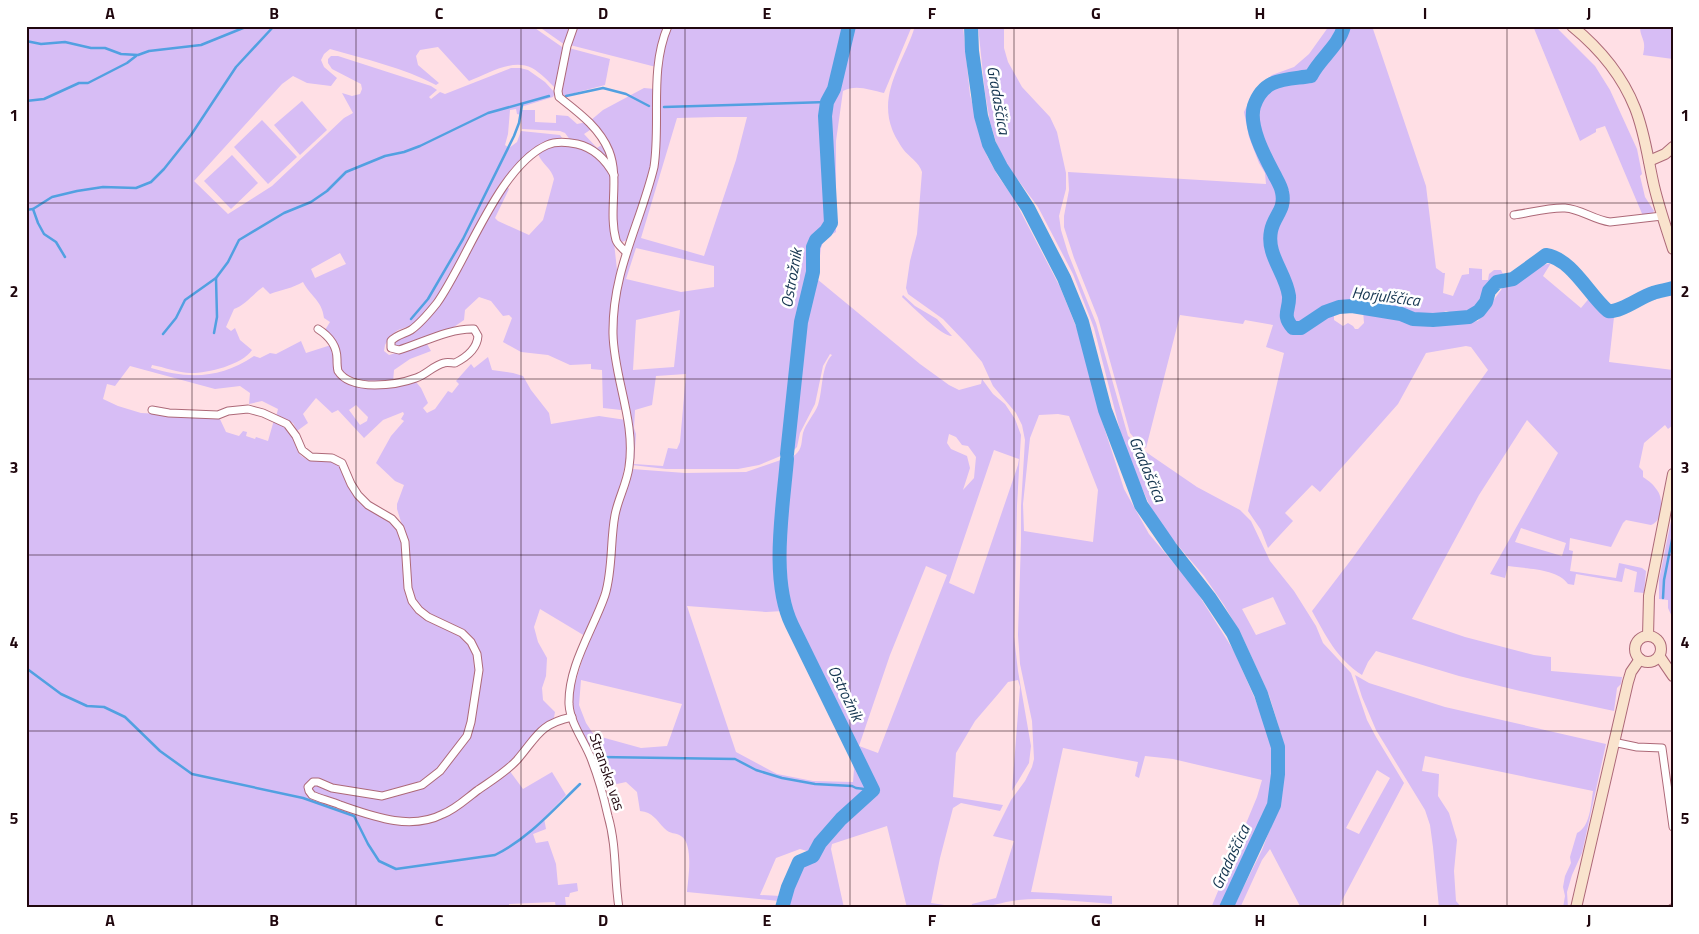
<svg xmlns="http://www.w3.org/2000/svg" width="1699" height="934" viewBox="0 0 1699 934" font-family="'Titillium Web',sans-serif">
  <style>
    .green { fill: #d7bdf5; fill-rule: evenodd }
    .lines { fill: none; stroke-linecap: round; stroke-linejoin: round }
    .stream { stroke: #52a0e1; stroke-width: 2.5 }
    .river { stroke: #52a0e1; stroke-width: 14 }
    .street-casing { stroke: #ad6978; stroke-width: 9 }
    .secondary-casing { stroke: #ad6978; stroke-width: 12 }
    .street { stroke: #fff; stroke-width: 7 }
    .secondary { stroke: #f9e3cd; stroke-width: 10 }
    .grid { fill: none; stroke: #20070e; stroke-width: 1; stroke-opacity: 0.55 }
    .labels { text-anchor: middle; stroke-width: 5; stroke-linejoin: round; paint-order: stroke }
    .street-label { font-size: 15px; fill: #20070e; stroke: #fff }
    .water-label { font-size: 16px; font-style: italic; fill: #143550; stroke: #fff }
    .neatline { fill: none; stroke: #20070e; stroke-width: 2 }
    .grid-label { font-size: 16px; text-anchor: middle; font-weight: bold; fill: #20070e }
  </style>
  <rect width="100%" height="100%" fill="#ffdfe5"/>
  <g class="green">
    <path d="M26 26H532L562 47 565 51 556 89C549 82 541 73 532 68 512 58 488 74 469 81L438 47 420 50 416 56 418 65 439 83 436 85C404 68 365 59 330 49L324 54 321 60 324 67 337 78 331 86 307 83 293 76 282 84 194 181 228 214 272 186 344 118 353 113 342 93 352 96 360 94 362 89 361 84 332 69 328 63V59L331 56H338L431 86 437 90 429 97 431 99 440 92 445 94 511 68H520L528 70 545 82 555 93 553 97 521 107V110H535V122L556 123V115L568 116 577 124 587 122 593 128 584 134 597 148 603 144 610 159 608 160 571 141 565 133 560 131 522 129 521 115 517 114 516 109 510 110 508 134 505 145 509 148 517 142 521 131 560 135 564 141 527 158 516 165 499 185 448 280 421 318 413 325 398 330 390 336 385 345 384 351 389 355 427 344 431 351 410 359 394 370 393 382H370L343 375C333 355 346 349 325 330L330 322 324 318C322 300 310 296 303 282 293 288 281 290 270 294L263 287C253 294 245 305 234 309L226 327 231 331 235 328 240 340 252 350C242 365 208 373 191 373 178 373 164 367 152 365L151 368C188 379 220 379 254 356L260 358 270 353 276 354 301 341 306 353 331 345 338 378C363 391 389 389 416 382L421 388 428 403 423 408 427 413 435 409 448 391 452 393 459 384 456 381 471 364 474 368 488 357 492 370 513 373 523 376 531 390 549 413 551 424 599 416 626 420 628 450 620 490 606 579 594 614 585 636 540 609 534 627 538 642 547 658 546 676 542 688 543 700 555 712 553 723 534 740 509 770 523 789 552 772 566 795 544 818 546 829 533 834 536 843 548 841 556 864 558 885 577 883 578 891 570 893 569 897H565L566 906 556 908 555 902 509 904V908H26ZM340 253 346 264 315 278 311 269ZM130 366 215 389 240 386 250 393 249 404 262 401 278 409 276 417 293 423 297 431 308 423 303 414 316 398 332 413 338 410 364 438 383 420 403 412 404 414 401 419 404 421 391 436 376 463 395 481 404 485 397 504V509L407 541 403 550C401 542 399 532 393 525 384 513 366 512 356 499 349 491 345 469 340 465 330 457 314 465 303 457 290 448 301 430 274 420L268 441 256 437 255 439 246 436 247 432 243 431 239 436 226 432 219 417 141 413 118 406 103 399 107 384 115 386ZM356 405 368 417 367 421 360 425 349 410Z"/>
    <polygon points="538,26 573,26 565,45"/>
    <polygon points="577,26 666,26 656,67 570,45"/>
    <path d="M671 26H912L884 93C870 90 856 84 843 91L836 141V232L824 239 821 248 817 279 920 364 949 385 959 390 981 384 982 379 993 394 1005 404 1015 419 1021 435 1017 505 1014 637 1018 671 1031 746 1029 763 1012 791 1020 687 1018 680 1008 682 999 693 975 721 956 753 953 797 1003 805 1000 811 961 803 953 808 940 858 931 903 965 908H907L887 826 832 844 831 849 844 908H776L779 901 687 892C688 880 694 844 681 836 675 832 671 835 664 828 656 820 653 812 640 811L637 792 626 782 617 784 612 782 603 787 594 756 573 714 572 703 574 687 583 657 603 606 619 512 632 469 685 473 746 472 795 455C803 448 801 442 803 433 806 423 814 415 818 405 823 390 821 366 832 355L830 354 823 366 815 404 800 433 797 447 789 455H783L759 465 738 469H666L632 465 633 433 627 398 621 379 616 350 617 312 622 273 650 191 659 110 661 56ZM717 117H747L736 160 704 256 641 238 677 118ZM636 248 714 266V287L681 292 626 279ZM680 310 674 367 633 370 636 320ZM686 374 680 442 677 449 668 448 663 466 634 464 636 434 634 428 635 410 652 405 656 376ZM949 434 956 437 962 445 968 446 976 457 974 478 963 490 970 468 967 456 951 449 947 443ZM994 450 1019 459 1018 465 974 594 949 583ZM926 566 947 575 878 753 859 746 890 655ZM687 606 766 612 783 611 849 749 854 769 853 782 813 781 777 774 736 752ZM581 680 682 704 667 746 641 748 594 735 586 723 579 705ZM800 849 807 851 809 855 796 861 781 896 760 895 776 858Z"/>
    <path d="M915 26H963L970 95 987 156 998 176 1013 197 1060 287 1077 329 1089 369 1102 421 1124 489 1149 534 1193 586 1234 651 1255 699 1266 727 1273 754V782L1268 806 1253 841 1220 908H1211L1257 797 1262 780 1173 759 1145 756 1139 778 1135 776 1138 762 1063 748 1031 892 1112 896V904C1082 902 1047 897 1018 900 1002 902 987 908 971 908L972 904 996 898 1014 841 993 836 1011 800 1025 781 1032 767 1034 759 1032 721 1020 664 1018 635 1021 541V506L1025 440 1022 425 1016 413 993 386 982 362 965 342 943 319 908 294 906 288 910 261 917 234 922 172C919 162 909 157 903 149 899 143 894 135 892 129 878 92 905 60 915 26ZM1058 414 1069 416 1098 490 1093 542 1024 531 1023 504 1030 438 1039 415Z"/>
    <path d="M978 26H1004V48L1008 62 1022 87 1050 117 1057 132 1066 173V189L1059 216 1061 230 1068 253 1096 323 1128 436 1143 450 1197 487 1240 510 1251 521 1270 561 1294 591 1316 626 1323 643 1351 673 1367 720 1376 737 1404 783 1338 908H1301L1270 849 1262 860 1240 908H1233L1262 850 1276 813 1283 785 1284 754 1278 724 1269 695 1242 636 1224 605 1204 576 1163 528 1149 504 1125 450 1094 328 1073 274 1038 207 1007 165 997 145 990 122 985 93ZM1273 597 1286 624 1256 635 1242 609ZM1377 770 1390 778 1359 834 1346 828Z"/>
    <path d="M1329 26H1372L1426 186 1436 268 1443 273H1445L1443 293 1453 296 1462 275 1469 274V268L1482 269V280H1488L1489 274 1494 270H1501L1504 276 1492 283 1486 290 1485 298 1470 313 1461 315 1446 311 1438 315 1417 317 1415 322 1431 327 1478 321 1504 286 1511 285 1540 266 1551 263 1543 276 1581 308 1591 296 1605 315 1614 317 1609 362 1673 370V425L1668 429 1665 425 1644 443 1639 467 1643 471V477C1649 481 1653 484 1657 490 1664 499 1663 521 1651 525L1626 520 1623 523 1611 547 1570 538 1569 550 1573 551 1570 571 1616 578 1619 563 1642 568 1646 571 1644 593 1634 592 1637 572 1625 568 1622 582 1576 574 1574 585 1568 584C1557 568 1526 569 1508 566L1505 578 1490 574 1558 453 1527 420 1479 495 1412 619 1465 637 1534 655 1551 657V671L1622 677 1621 684 1617 688 1614 711 1520 691 1459 676 1376 651 1368 662 1362 675C1337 659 1326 636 1312 611L1351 560 1488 370 1471 347 1466 346 1426 353 1398 404 1320 492 1312 485 1285 513 1293 521 1268 548 1261 530 1248 511 1284 353 1266 347 1273 325 1245 320 1243 324 1180 315 1146 448 1137 441 1130 433 1098 318 1074 258 1064 227V216L1069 190 1068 172 1266 184 1265 173 1259 163 1249 137 1244 112 1254 91 1272 75 1294 67 1309 54ZM1342 311H1363L1364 323 1358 329H1355L1353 326 1348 323 1343 326 1334 320V315ZM1521 528 1566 543 1562 556 1515 542Z"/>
    <polygon points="1533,26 1555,26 1595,66 1610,90 1637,149 1642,174 1640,176 1645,197 1654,211 1652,214 1643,216 1605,126 1596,129 1596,132 1580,141"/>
    <path d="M1640 26H1673V59L1643 55C1647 39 1640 39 1640 26Z"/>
    <polygon points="569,48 610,59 605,85 563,96 561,86"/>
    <path d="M644 88 655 89 654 157 638 211 627 240 622 242 620 241C612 216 620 189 616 164 614 154 596 131 590 121L603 110Z"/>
    <polygon points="302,101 327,130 300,155 274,125"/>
    <polygon points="262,120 297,157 268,184 234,147"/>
    <path d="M554 145H571L588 151 600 159 611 174 612 224 617 270 611 322 623 408 621 410 603 408 602 370 591 369V364L570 365 548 355 521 352 503 342 512 318 509 315 503 316 491 301 479 297 465 310 464 320 448 331 397 348 393 343 394 340 424 322 506 185 509 189 495 218 498 221 529 235 543 220 554 179C552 169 542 164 538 154Z"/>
    <polygon points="232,155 258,183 231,209 204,181"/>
    <path d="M903 295 915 306 937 319 952 336C941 336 912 306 902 297Z"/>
    <polygon points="1673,511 1673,619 1668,608 1668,600 1659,599 1659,580"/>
    <path d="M1355 675 1369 683 1445 707 1606 744 1582 853 1572 875 1567 892 1568 908H1563L1565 896 1563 887 1565 876 1571 863 1570 857 1577 833C1590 827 1591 805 1593 791L1425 756 1422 771 1439 774 1438 796 1449 813 1457 840 1454 871 1456 901 1462 908H1439L1433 847 1430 825 1425 810 1376 730 1362 697Z"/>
  </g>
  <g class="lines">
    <g class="stream">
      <polyline points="26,41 41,44 65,42 91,48 105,48 121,54 138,55 149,51 201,45 248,26"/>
      <polyline points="566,96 603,88 626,94 649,106"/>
      <polyline points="26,101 44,99 79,83 88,83 127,63 136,56"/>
      <polyline points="664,107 827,102"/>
      <polyline points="26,210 33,209"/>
      <polyline points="65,257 56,242 44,234 38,223 33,209 52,197 77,191 103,187 136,188 151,182 164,169 191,135 236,67 274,26"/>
      <polyline points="411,319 428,299 463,239 514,136 519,123 522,105"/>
      <polyline points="214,333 217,317 216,278"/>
      <polyline points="163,334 176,318 185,300 216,278 228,262 239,240 284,213 311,202 327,191 346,172 385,156 404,152 420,146 488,113 549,96"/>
      <polyline points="1663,598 1664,580 1673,535"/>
      <path d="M26 668 61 694 87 706 104 707 125 717 160 751 192 774 303 798 354 816 368 844 379 861 396 869 495 855C528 839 554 809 580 784"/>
      <polyline points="600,757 735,759 756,770 782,778 815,784 852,786 856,788 873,790"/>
    </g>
    <g class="river">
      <polyline points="971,26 972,51 981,116 989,144 1001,167 1028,208 1064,278 1082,322 1105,410 1141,505 1170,547 1209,597 1233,633 1261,694 1278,747 1278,774 1274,805 1226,908"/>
      <path d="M1344 26C1339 46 1320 58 1311 76 1286 80 1264 77 1254 106 1248 126 1265 157 1274 174 1277 180 1281 186 1282 192 1286 210 1274 215 1271 231 1266 255 1286 273 1289 296 1290 310 1281 315 1293 328H1301L1325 312 1339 307 1352 306 1401 314 1413 319 1433 320 1469 317 1479 311 1486 302 1489 291 1497 282 1513 279 1546 255C1572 259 1589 295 1608 311 1620 313 1640 297 1653 293 1659 291 1666 290 1673 288"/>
      <polyline points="787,454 801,322 813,272 813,247 816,240 826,231 831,223 825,116 827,102 834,89 849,26"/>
      <path d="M782 908 788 887 799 862 813 856 820 843 841 819 873 790 792 625C770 580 783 508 787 459"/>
    </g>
    <defs>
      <g id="street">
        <path d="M574 26 567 46 558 91 559 97C578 112 599 127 609 151 620 179 608 211 616 240 617 244 622 248 625 251"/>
        <path d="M1514 215C1529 213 1550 207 1565 208 1581 209 1594 220 1610 222L1662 216"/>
        <path d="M318 329C329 336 337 345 337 359 337 364 337 367 338 371 351 392 397 385 416 378 426 375 434 365 444 363 447 362 452 363 455 363 467 357 477 349 478 336L474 329C450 328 422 343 399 350L391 348V341C396 335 404 334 411 330 421 323 429 313 437 303 467 261 499 166 547 145 556 141 567 142 577 144 594 148 606 160 614 175"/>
        <path d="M152 410 169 413 218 415 228 411 248 409 263 413 287 424 296 436 302 450 311 457 332 458 342 463 351 484 358 495 368 505 392 519 400 528 405 542 408 588 412 601 419 610 428 617 462 633 471 642 477 654 479 670 471 722 467 736 440 771 422 785 382 796 332 788 318 782H313L308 787 309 791 312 795C321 799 331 801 340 805 372 816 410 831 443 814 456 809 467 798 478 790 491 781 506 772 517 760 537 737 539 724 572 717"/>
        <polyline points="1613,742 1637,747 1662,748 1673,827"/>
        <path d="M619 908C614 877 617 847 608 816 604 798 599 779 592 761 586 743 570 724 569 704 568 666 593 630 605 595 613 569 610 541 615 515 618 499 627 483 629 467 636 421 614 379 613 334 612 271 640 225 654 167 661 121 649 70 668 26"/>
        <polyline points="1672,908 1673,908"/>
      </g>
      <g id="secondary">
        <path d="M1572 26C1599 48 1622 75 1635 108 1645 133 1648 160 1654 186 1659 207 1666 228 1673 249"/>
        <polyline points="1649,161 1665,154 1673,147"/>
        <circle cx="1648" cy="649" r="13"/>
        <polyline points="1648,636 1649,596 1673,474"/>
        <polyline points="1660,657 1673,676"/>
        <polyline points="1576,908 1628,682 1631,672 1640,659"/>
      </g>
    </defs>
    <use href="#street" class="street-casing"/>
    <use href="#secondary" class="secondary-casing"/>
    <use href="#street" class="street"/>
    <use href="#secondary" class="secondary"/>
  </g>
  <path class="grid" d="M192 26V908M356 26V908M521 26V908M685 26V908M850 26V908M1014 26V908M1178 26V908M1343 26V908M1507 26V908M26 203H1673M26 379H1673M26 555H1673M26 731H1673"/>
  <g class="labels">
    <g class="street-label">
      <text transform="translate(607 772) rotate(71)" y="5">Stranska vas</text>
    </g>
    <g class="water-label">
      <text transform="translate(999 100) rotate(80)" y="6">Gradaščica</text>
      <text transform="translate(791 278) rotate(-80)" y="6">Ostrožnik</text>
      <text transform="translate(1386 296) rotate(7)" y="6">Horjulščica</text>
      <text transform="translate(1148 469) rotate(67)" y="6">Gradaščica</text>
      <text transform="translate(846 693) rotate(64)" y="6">Ostrožnik</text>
      <text transform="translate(1230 857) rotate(-65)" y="6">Gradaščica</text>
    </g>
  </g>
  <rect width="1699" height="934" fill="none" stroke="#ffffff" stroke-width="55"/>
  <rect x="28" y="28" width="1644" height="878" class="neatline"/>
  <g class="grid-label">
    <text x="110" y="19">A</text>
    <text x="274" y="19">B</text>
    <text x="439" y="19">C</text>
    <text x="603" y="19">D</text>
    <text x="767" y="19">E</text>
    <text x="932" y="19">F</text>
    <text x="1096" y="19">G</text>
    <text x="1260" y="19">H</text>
    <text x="1425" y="19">I</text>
    <text x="1589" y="19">J</text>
    <text x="14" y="121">1</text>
    <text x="1685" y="121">1</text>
    <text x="14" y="297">2</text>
    <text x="1685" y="297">2</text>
    <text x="14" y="473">3</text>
    <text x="1685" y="473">3</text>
    <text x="14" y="648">4</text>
    <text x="1685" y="648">4</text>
    <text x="14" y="824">5</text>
    <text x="1685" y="824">5</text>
    <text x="110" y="926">A</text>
    <text x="274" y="926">B</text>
    <text x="439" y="926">C</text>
    <text x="603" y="926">D</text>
    <text x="767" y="926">E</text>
    <text x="932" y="926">F</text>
    <text x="1096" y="926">G</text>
    <text x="1260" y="926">H</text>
    <text x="1425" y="926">I</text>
    <text x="1589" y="926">J</text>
  </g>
</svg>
